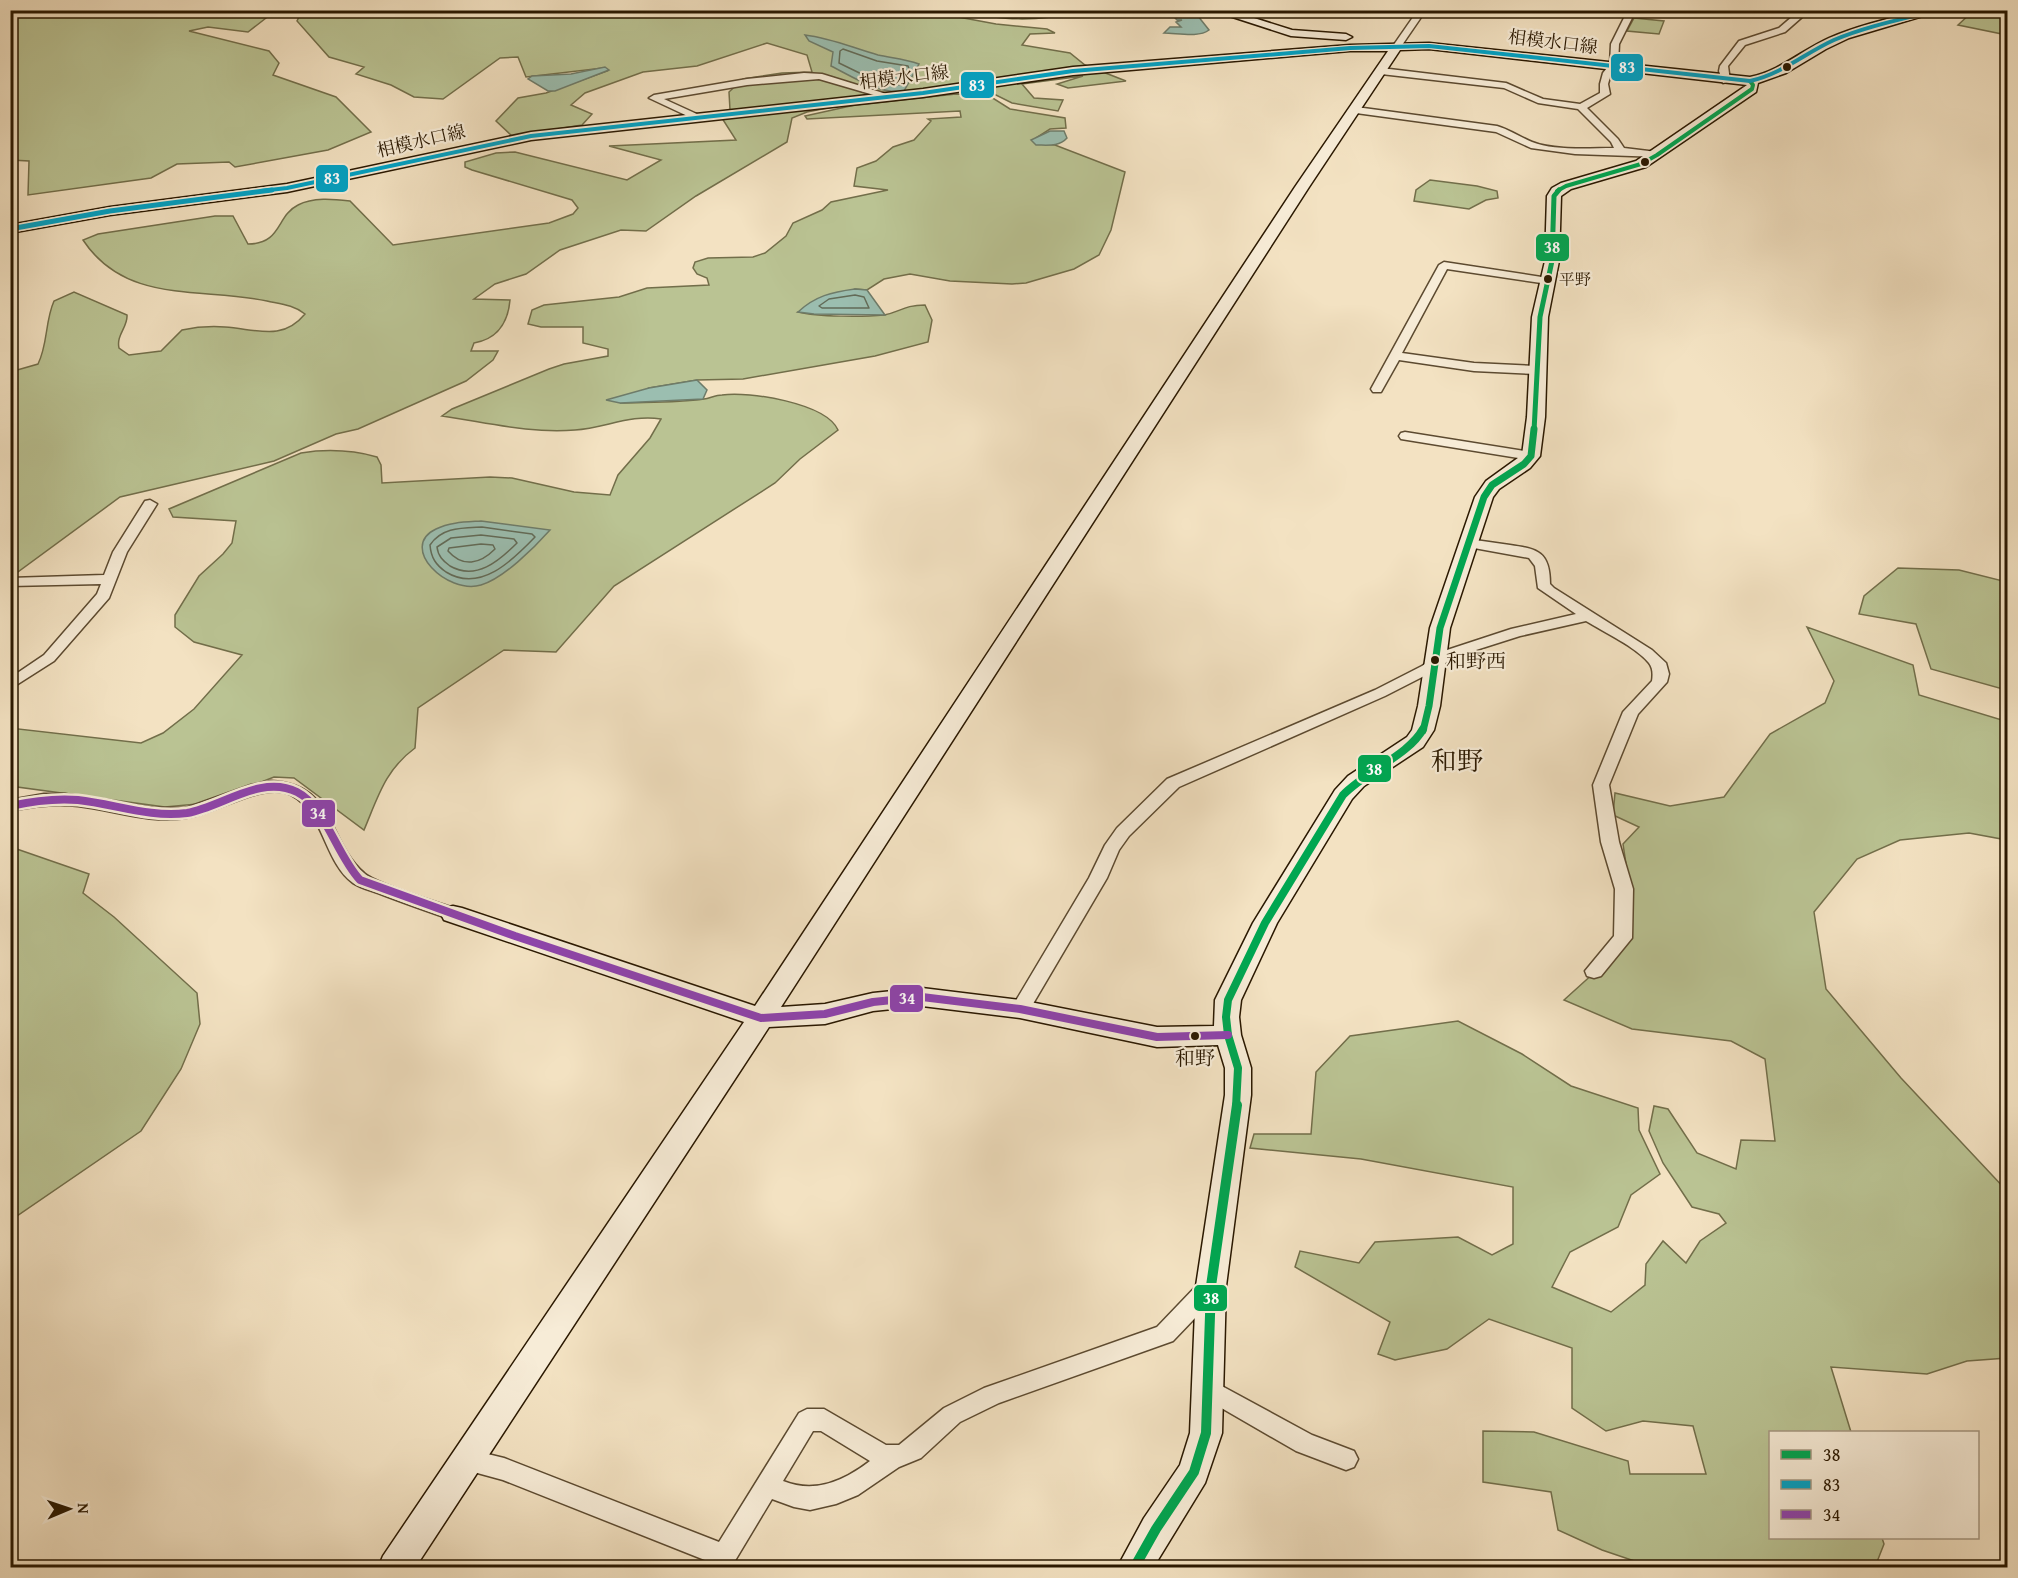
<svg xmlns="http://www.w3.org/2000/svg" width="2018" height="1578" viewBox="0 0 2018 1578" font-family="'Gentium Book Plus','Noto Serif JP',serif">
  <style>
    .green { fill: #bac393; stroke: #726e4a; stroke-width: 1.5 }
    .water { fill: #9bbeb0; stroke: #6e7c6a; stroke-width: 1.5 }
    .lines { fill: none; stroke-linecap: round; stroke-linejoin: round }
    .shore { stroke: #626b58; stroke-width: 1.5 }
    .street-casing { stroke: #5c4a30; stroke-width: 3 }
    .secondary-casing { stroke: #2a1800; stroke-width: 3 }
    .street { fill: #f7ecd7; fill-rule: evenodd }
    .secondary { fill: #f7ecd7; fill-rule: evenodd }
    .bus-1-far4-casing { stroke: #f7ecd7; stroke-width: 6 }
    .bus-1-far3-casing { stroke: #f7ecd7; stroke-width: 8 }
    .bus-1-far2-casing { stroke: #f7ecd7; stroke-width: 10 }
    .bus-1-far1-casing { stroke: #f7ecd7; stroke-width: 13 }
    .bus-1-casing { stroke: #f7ecd7; stroke-width: 15 }
    .bus-2-far1-casing { stroke: #f7ecd7; stroke-width: 6 }
    .bus-2-casing { stroke: #f7ecd7; stroke-width: 8 }
    .bus-3-casing { stroke: #f7ecd7; stroke-width: 13 }
    .bus-1-far4 { stroke: #00a651; stroke-width: 4 }
    .bus-1-far3 { stroke: #00a651; stroke-width: 5 }
    .bus-1-far2 { stroke: #00a651; stroke-width: 7 }
    .bus-1-far1 { stroke: #00a651; stroke-width: 8 }
    .bus-1 { stroke: #00a651; stroke-width: 10 }
    .bus-2-far1 { stroke: #02a2c4; stroke-width: 4 }
    .bus-2 { stroke: #02a2c4; stroke-width: 5 }
    .bus-3 { stroke: #8e44ad; stroke-width: 8 }
    .bus-dot { fill: #2a1800; stroke: #f7ecd7; stroke-width: 2 }
    .labels { text-anchor: middle; stroke-width: 4.5; stroke-linejoin: round; paint-order: stroke }
    .far-bus-label { font-size: 16px; fill: #2a1800; stroke: #f7ecd7; text-anchor: start }
    .far-street-label { font-size: 18px; fill: #2a1800; stroke: #f7ecd7 }
    .bus-label { font-size: 20px; fill: #2a1800; stroke: #f7ecd7; text-anchor: start }
    .quarter-label { font-size: 26px; fill: #2a1800; stroke: #f7ecd7 }
    .line-badge { stroke: #f7ecd7; stroke-width: 2 }
    .badge-label { font-size: 16px; text-anchor: middle; font-weight: bold; fill: #fff }
  </style>
  <rect width="100%" height="100%" fill="#f3e2c2"/>
  <filter id="stains"><feTurbulence type="fractalNoise" baseFrequency=".00333" numOctaves="4"/><feColorMatrix values="0 0 0 0 .2 0 0 0 0 .09 0 0 0 0 .02 0 0 0 .5 -.17"/></filter>
  <radialGradient id="worn" r=".72"><stop offset=".6" stop-color="#630" stop-opacity="0"/><stop offset="1" stop-color="#630" stop-opacity=".3"/></radialGradient>
  <g class="green">
    <polygon points="11,10 275,11 248,32 208,27 189,31 269,51 279,63 273,75 336,97 371,132 328,150 235,167 229,162 177,164 151,178 28,195 29,161 11,160"/>
    <polygon points="1982,10 2007,11 2007,35 1958,25 1971,13"/>
    <path d="M302 11H945L942 14 996 24 1047 29 1055 33 1030 34 1022 45 1070 53 1085 65 1126 81 1068 88 1057 84 1083 76 1022 84 1034 98 1063 100 1058 111 1012 103 988 91H957L832 102 833 107 807 112 792 118 787 142 696 196 646 231 621 230 560 250 526 274 495 284 474 299 510 300C508 323 497 339 474 343L471 351H498L493 360 466 381 358 429 336 434 274 461 120 497 11 577 10 372 38 364C48 344 45 321 54 301L74 292 127 315C128 327 116 335 119 348L129 355 161 351 182 330C196 327 211 326 225 327 256 329 282 342 305 314 294 305 281 304 267 301 201 287 126 305 83 240L98 234 215 216H233L248 244C282 244 276 216 298 205 313 197 333 199 350 201L393 245 549 223 573 214 578 208 572 200 472 170 465 167V162L496 153 515 152 627 180 661 160 609 146 736 140 720 115 791 105 730 110 729 92 743 79 782 73 812 72 807 55 767 43 697 66 643 72 585 93 571 105 592 114 582 125 512 136 496 121 518 98 546 93 607 71 603 68 526 77 518 57 500 58 443 99 414 97 391 85 356 74 364 67 329 57 297 21Z"/>
    <path d="M955 11H1082C1032 23 1005 20 955 11Z"/>
    <polygon points="1634,18 1664,21 1659,34 1627,31"/>
    <path d="M956 94 988 95 1010 109 1065 118 1066 128 1050 129 1036 138 1041 144 1055 145 1125 172 1111 230 1099 255 1074 269 1026 283 1012 284 950 281 910 274 884 279 867 290 855 289 798 312C818 317 863 317 884 315 900 312 904 305 925 305L932 320 928 342 875 356 743 379 697 380 649 388 620 403C647 402 677 403 704 399 710 398 716 395 722 395 749 391 826 403 838 430L800 459 775 483 614 586 556 652 504 650 418 708 415 748C385 770 378 797 364 830L294 778 274 777 208 803 165 807 10 786V728L141 743 163 733 194 709 242 655 194 642 175 627V615L199 576 223 554 232 543 236 521 173 517 169 509 301 453C326 449 352 450 377 457L381 465 382 483 490 477 512 478 574 492 610 495 618 475 650 438 661 419C631 414 605 428 575 430 531 434 485 422 442 416L452 409 549 369 564 364 608 356V349L583 343V327H541L528 324 532 310 544 305 619 297 647 288 709 285 707 278 697 274 693 268 695 262 708 258 753 257 765 253 786 236 793 223 822 210 831 202 888 190 854 186 857 168 876 161 893 147 914 140 931 121 928 119 961 117 960 111 807 119 805 116 855 105Z"/>
    <polygon points="1430,180 1477,186 1497,191 1498,198 1486,200 1469,209 1414,201 1416,190"/>
    <polygon points="1898,568 1959,570 2007,582 2007,840 1969,833 1900,840 1857,859 1814,912 1826,989 1901,1078 2007,1191 2007,1358 1967,1361 1927,1374 1831,1367 1851,1432 1770,1432 1770,1538 1882,1538 1884,1544 1875,1567 1652,1567 1602,1550 1558,1530 1551,1492 1483,1482 1483,1431 1534,1432 1628,1461 1630,1474 1706,1474 1693,1426 1643,1421 1606,1431 1572,1408 1572,1348 1489,1319 1447,1349 1395,1360 1378,1354 1390,1322 1295,1267 1300,1251 1359,1263 1375,1242 1458,1237 1492,1255 1513,1244 1513,1187 1361,1159 1250,1148 1254,1134 1311,1134 1316,1072 1350,1036 1458,1021 1522,1054 1571,1086 1638,1108 1639,1130 1660,1174 1631,1195 1618,1227 1570,1252 1552,1287 1611,1312 1645,1285 1646,1264 1663,1241 1686,1263 1700,1241 1726,1223 1719,1214 1692,1207 1663,1163 1649,1131 1654,1106 1668,1109 1697,1153 1736,1169 1741,1140 1775,1141 1765,1059 1731,1041 1632,1029 1564,1000 1626,944 1631,897 1623,844 1639,827 1613,815 1615,793 1670,806 1724,797 1770,734 1825,703 1834,681 1807,627 1913,665 1919,695 2005,721 2003,689 1931,669 1916,624 1859,614 1864,596"/>
    <polygon points="11,847 89,874 83,893 114,917 197,993 200,1024 181,1069 141,1131 11,1220"/>
  </g>
  <g class="water">
    <path d="M1157 11H1194L1209 30C1199 38 1177 33 1164 33L1170 27H1181L1176 22 1182 20H1177L1175 18 1179 17Z"/>
    <path d="M805 35C831 38 853 48 878 55 892 58 905 59 919 64L904 91C880 95 853 77 831 66L833 52 809 41Z"/>
    <polygon points="605,67 609,70 555,91 548,91 528,79 532,76 571,74"/>
    <path d="M1050 131H1064L1067 138C1059 147 1048 145 1036 145L1031 140Z"/>
    <path d="M855 289 867 290 885 315 814 314 798 312C815 296 832 292 855 289Z"/>
    <polygon points="697,380 707,390 703,399 620,403 606,400 649,388"/>
    <path d="M481 521 550 530C535 547 503 579 481 585 447 595 398 547 436 529 450 522 466 522 481 521Z"/>
  </g>
  <g class="lines">
    <g class="shore">
      <polygon points="843,49 877,61 908,66 909,69 901,85 878,82 839,63 840,51"/>
      <polygon points="855,295 864,297 869,308 822,308 819,306 829,299"/>
      <path d="M482 527 532 534 535 537C512 561 480 593 446 572 436 565 431 558 430 545 442 527 462 528 482 527Z"/>
      <path d="M481 535 514 539 517 543C499 561 476 581 450 566 443 561 438 556 437 547L451 538Z"/>
      <path d="M481 544 493 545 495 549C480 564 463 568 448 551L449 548Z"/>
    </g>
    <defs>
      <g id="street">
        <polygon points="1418,10 1426,10 1400,48 1394,48 1393,46"/>
        <path d="M1628 10H1636L1619 44 1618 64 1611 73 1608 84 1610 94 1587 108 1618 139 1624 148 1657 152 1660 153V157L1575 154 1531 148 1496 132 1356 113 1351 110 1356 107 1497 126C1510 130 1520 137 1532 142 1554 151 1590 148 1614 148L1611 142 1578 109 1538 103 1504 88 1381 74 1377 71 1381 68 1506 83 1543 99 1580 104 1600 93V84L1603 73 1610 64 1611 44Z"/>
        <polygon points="1800,10 1810,10 1785,32 1745,45 1728,66 1730,81 1723,83 1719,71 1720,66 1739,41 1779,28"/>
        <polygon points="804,73 822,74 896,97 891,100 819,79 747,85 664,99 699,115 699,119 696,120 649,98 654,95 747,79"/>
        <polygon points="1444,262 1548,278 1554,281 1548,284 1447,269 1402,353 1474,363 1536,366 1542,370 1536,374 1474,371 1399,360 1381,392 1373,392 1371,389 1439,265"/>
        <polygon points="1405,432 1531,452 1537,456 1531,460 1401,439 1399,436 1401,433"/>
        <polygon points="150,500 157,504 127,552 109,598 54,661 10,689 10,678 44,655 97,594 101,584 10,586 10,578 104,575 113,552 145,501"/>
        <path d="M1468 539C1482 541 1496 543 1510 545 1538 549 1550 552 1550 584L1554 588 1652 650 1666 663 1669 674 1667 682 1638 714 1609 785 1619 842 1633 889 1632 938 1601 976 1594 978 1587 976 1585 971 1614 936 1615 889 1601 842 1593 785 1623 712 1652 681C1653 675 1653 668 1649 663 1636 647 1604 632 1586 621L1520 636 1454 657 1432 672 1385 696 1179 787 1129 836 1119 850 1107 878 1027 1014 1020 1016 1013 1014 1011 1009 1089 878 1105 845 1117 828 1167 779 1375 690 1422 666 1444 651 1511 629 1576 614 1538 588 1535 566 1529 558 1463 546 1461 543Z"/>
        <path d="M271 781C336 784 326 840 364 873 375 884 441 903 459 910L462 914 459 918 453 920 447 918C424 910 401 902 378 893 370 890 360 888 353 883 324 862 324 812 291 795 262 781 217 814 186 818 149 824 114 810 78 806 55 803 33 806 10 811V800L44 794H65L154 808H186L251 785Z"/>
        <path d="M1210 1278 1218 1280 1221 1287 1218 1294 1173 1341 999 1403 960 1422 921 1458 899 1467 858 1495 836 1504 810 1510 794 1507 772 1499 733 1564 725 1568 503 1480 459 1468 455 1460 459 1452 467 1449 504 1458 719 1542 799 1413 807 1409H824L886 1445H899L944 1408 984 1388 1157 1327 1202 1280ZM813 1431H821L870 1461C844 1481 815 1494 783 1481Z"/>
        <polygon points="1207,1378 1312,1435 1354,1451 1358,1459 1354,1467 1346,1470 1296,1451 1199,1395 1196,1388 1199,1381"/>
      </g>
      <g id="secondary">
        <polygon points="1211,10 1229,10 1292,30 1346,34 1352,37 1346,40 1291,36"/>
        <path d="M1923 10H1943L1849 38 1826 49 1786 73 1758 83 1756 92 1646 167 1571 189 1561 196 1559 261 1548 317 1545 417 1540 456 1530 468 1499 489 1493 497 1450 628 1440 706 1434 730 1423 747 1364 786 1352 799 1277 923 1241 1000 1239 1017 1241 1035 1251 1068V1095L1226 1286 1222 1433 1205 1483 1153 1568H1117L1144 1518 1180 1465 1190 1433 1196 1286 1225 1095V1068L1218 1045 1157 1047 1020 1018 922 1006 873 1011 825 1024 769 1027 415 1568H378L383 1556 744 1022 444 920 441 914 444 908 453 906 462 908 755 1006 1295 187 1388 51H1350L1073 75 923 97 531 140 287 192 110 215 10 233V225L110 207 287 184 531 132 923 89 1073 67 1350 45 1429 43 1750 77C1780 71 1802 50 1829 38 1859 25 1891 18 1923 10ZM1429 49 1747 85 1636 161 1561 183 1552 188 1547 196 1545 261 1532 317 1527 417 1522 455 1486 481 1475 497 1430 628 1418 706 1412 730 1407 737 1348 776 1335 790 1253 923 1215 1000 1214 1026 1157 1027 1020 1000 922 988 873 993 825 1004 781 1007 1309 187 1400 50Z"/>
      </g>
    </defs>
    <use href="#street" class="street-casing"/>
    <use href="#secondary" class="secondary-casing"/>
    <use href="#street" class="street"/>
    <use href="#secondary" class="secondary"/>
    <defs>
      <polyline id="bus-1-far4" points="1557,191 1566,186 1641,164 1657,155 1752,89 1753,85 1750,81"/>
      <polyline id="bus-1-far3" points="1534,431 1540,317 1552,261 1554,196 1559,190"/>
      <polyline id="bus-1-far2" points="1423,731 1429,706 1440,628 1484,497 1492,485 1524,464 1531,456 1534,429"/>
      <path id="bus-1-far1" d="M1236 1107 1238 1068 1228 1035 1226 1017 1228 1000 1265 923 1343 795C1366 771 1409 755 1423 729"/>
      <polyline id="bus-1" points="1134,1568 1156,1529 1194,1472 1206,1433 1211,1286 1237,1105"/>
      <path id="bus-2-far1" d="M261 191 287 188 531 136 923 93 1073 71 1350 48 1429 46 1750 81C1782 74 1805 53 1834 40 1867 26 1903 19 1938 10"/>
      <polyline id="bus-2" points="10,229 110,211 272,190"/>
      <path id="bus-3" d="M10 806C33 801 55 798 78 800 115 804 150 818 187 813 222 807 261 774 297 792 325 806 337 856 360 880L515 936 761 1018 825 1014 873 1002 922 997 1020 1009 1157 1037 1228 1035"/>
    </defs>
    <use href="#bus-1-far4" class="bus-1-far4-casing"/>
    <use href="#bus-1-far3" class="bus-1-far3-casing"/>
    <use href="#bus-1-far2" class="bus-1-far2-casing"/>
    <use href="#bus-1-far1" class="bus-1-far1-casing"/>
    <use href="#bus-1" class="bus-1-casing"/>
    <use href="#bus-2-far1" class="bus-2-far1-casing"/>
    <use href="#bus-2" class="bus-2-casing"/>
    <use href="#bus-3" class="bus-3-casing"/>
    <use href="#bus-1-far4" class="bus-1-far4"/>
    <use href="#bus-1-far3" class="bus-1-far3"/>
    <use href="#bus-1-far2" class="bus-1-far2"/>
    <use href="#bus-1-far1" class="bus-1-far1"/>
    <use href="#bus-1" class="bus-1"/>
    <use href="#bus-2-far1" class="bus-2-far1"/>
    <use href="#bus-2" class="bus-2"/>
    <use href="#bus-3" class="bus-3"/>
  </g>
  <g class="bus-dot">
    <circle cx="1787" cy="67" r="5"/>
    <circle cx="1645" cy="162" r="5"/>
    <circle cx="1548" cy="279" r="5"/>
    <circle cx="1435" cy="660" r="5"/>
    <circle cx="1195" cy="1036" r="5"/>
  </g>
  <g class="labels">
    <g class="far-bus-label">
      <text x="1559" y="285">平野</text>
    </g>
    <g class="far-street-label">
      <text transform="translate(1553 42) rotate(7)" y="6">相模水口線</text>
      <text transform="translate(904 77) rotate(-7)" y="6">相模水口線</text>
      <text transform="translate(421 141) rotate(-13)" y="6">相模水口線</text>
    </g>
    <g class="bus-label">
      <text x="1446" y="668">和野西</text>
      <text x="1195" y="1065" text-anchor="middle">和野</text>
    </g>
    <g class="quarter-label">
      <text x="1457" y="770">和野</text>
    </g>
  </g>
  <g class="line-badge">
    <rect x="1610" y="53" width="34" height="29" rx="6" fill="#02a2c4"/>
    <rect x="960" y="71" width="35" height="28" rx="6" fill="#02a2c4"/>
    <rect x="315" y="164" width="34" height="29" rx="6" fill="#02a2c4"/>
    <rect x="1535" y="233" width="35" height="29" rx="6" fill="#00a651"/>
    <rect x="1357" y="754" width="35" height="29" rx="6" fill="#00a651"/>
    <rect x="301" y="799" width="35" height="29" rx="6" fill="#8e44ad"/>
    <rect x="889" y="984" width="35" height="29" rx="6" fill="#8e44ad"/>
    <rect x="1193" y="1284" width="35" height="28" rx="6" fill="#00a651"/>
  </g>
  <g class="badge-label">
    <text x="1627" y="73">83</text>
    <text x="977" y="91">83</text>
    <text x="332" y="184">83</text>
    <text x="1552" y="253">38</text>
    <text x="1374" y="775">38</text>
    <text x="318" y="819">34</text>
    <text x="907" y="1004">34</text>
    <text x="1211" y="1304">38</text>
  </g>
  <rect width="2018" height="1578" fill="none" stroke="#f3e2c2" stroke-width="36"/>
  <rect x="12" y="12" width="1994" height="1554" fill="none" stroke="#2a1800" stroke-width="3"/>
  <rect x="18" y="18" width="1982" height="1542" fill="none" stroke="#2a1800" stroke-width="1.5"/>
  <rect x="1769" y="1431" width="210" height="108" fill="#f7ecd7" stroke="#a59781" stroke-width="1.5"/>
  <rect x="1781" y="1450" width="30" height="9" fill="#00a651" stroke="#a59781" stroke-width="1.5"/>
  <text x="1823" y="1461" font-size="18" fill="#2a1800">38</text>
  <rect x="1781" y="1480" width="30" height="9" fill="#02a2c4" stroke="#a59781" stroke-width="1.5"/>
  <text x="1823" y="1491" font-size="18" fill="#2a1800">83</text>
  <rect x="1781" y="1510" width="30" height="9" fill="#8e44ad" stroke="#a59781" stroke-width="1.5"/>
  <text x="1823" y="1521" font-size="18" fill="#2a1800">34</text>
  <g transform="translate(69 1509) rotate(88)" stroke="#f7ecd7" stroke-width="4.5" paint-order="stroke">
  <path d="M0-4.5L10 22L0 15L-10 22Z" fill="#2a1800"/>
  <text y="-9" font-size="16" font-weight="bold" text-anchor="middle" fill="#2a1800">N</text>
  </g>
  <rect width="100%" height="100%" filter="url(#stains)"/>
  <rect width="100%" height="100%" fill="url(#worn)"/>
</svg>
